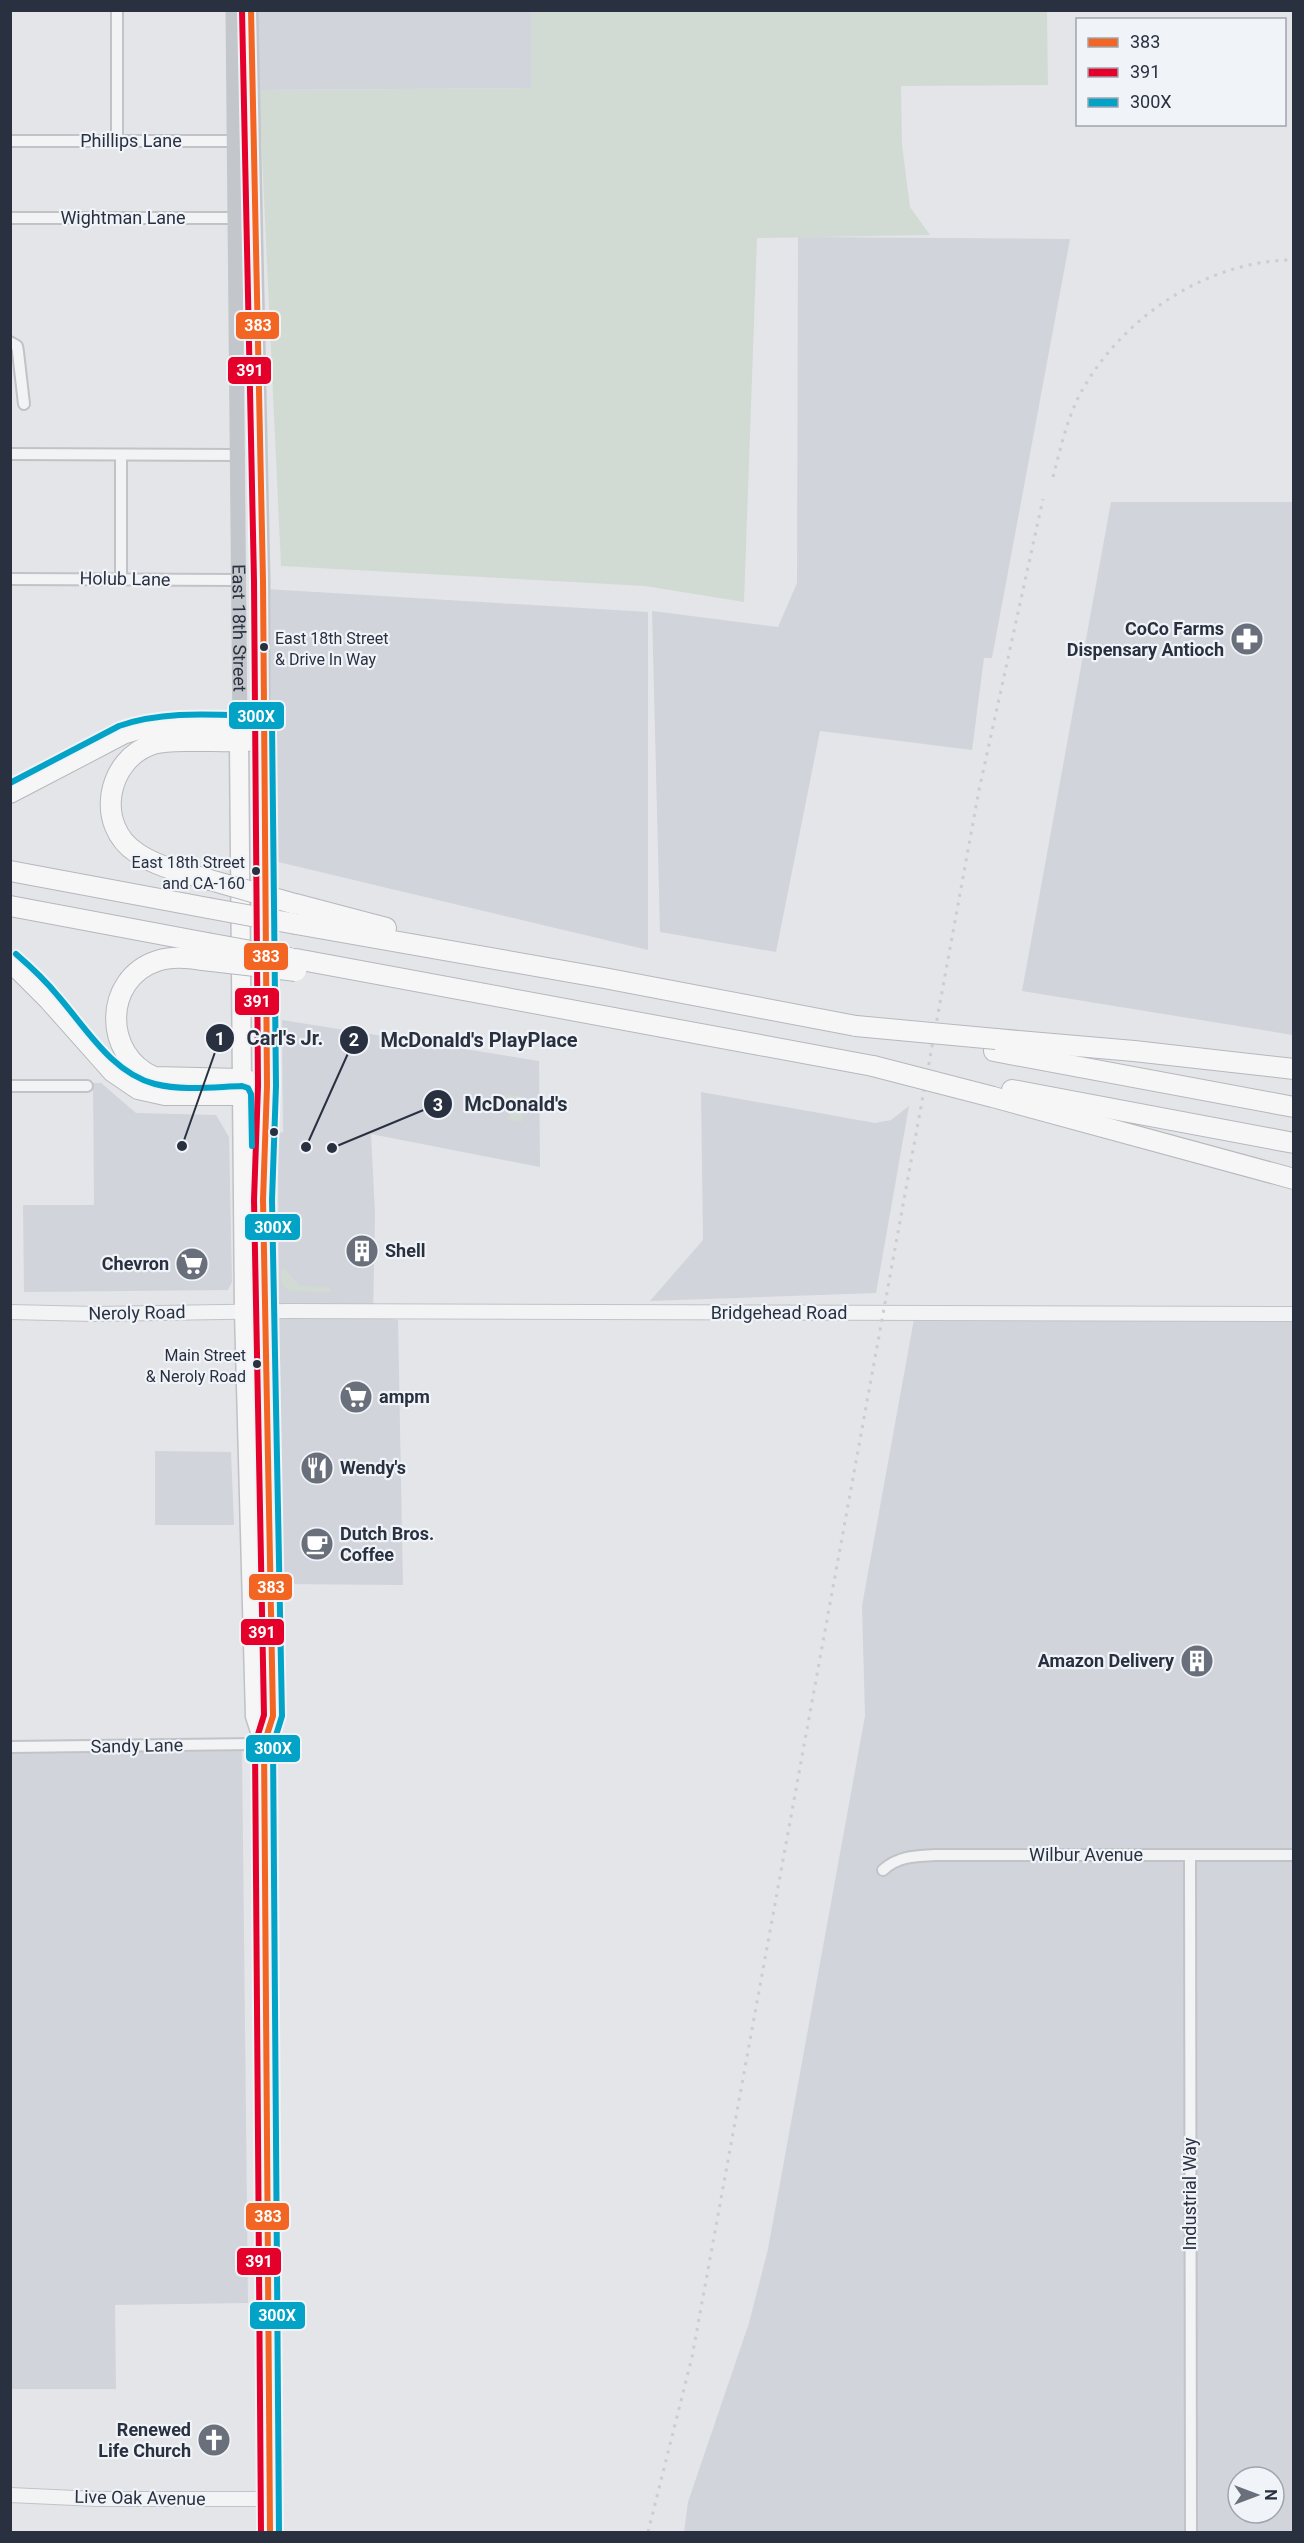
<svg xmlns="http://www.w3.org/2000/svg" width="1304" height="2543" viewBox="0 0 1304 2543" font-family="Roboto,sans-serif">
  <style>
    .built { fill: #d1d4db; fill-rule: evenodd }
    .green { fill: #d2dbd3 }
    .lines { fill: none; stroke-linecap: round; stroke-linejoin: round }
    .minor-casing { stroke: #c1c3c6; stroke-width: 14 }
    .tertiary-casing { stroke: #c1c3c6; stroke-width: 16 }
    .primary-casing { stroke: #bfc1c5; stroke-width: 21 }
    .motorway-casing { stroke: #b5b8bc; stroke-width: 22 }
    .minor { stroke: #f2f3f5; stroke-width: 10 }
    .tertiary { stroke: #f2f3f5; stroke-width: 14 }
    .secondary { stroke: #c3c6ca; stroke-width: 15 }
    .primary { stroke: #f6f6f7; stroke-width: 18 }
    .motorway { stroke: #f6f6f7; stroke-width: 20 }
    .rail { stroke: #cbcdd0; stroke-width: 3; stroke-dasharray: 3 6; stroke-linecap: butt }
    .motorway-bridge-casing { stroke: #b5b8bc; stroke-width: 22; stroke-linecap: butt }
    .motorway-bridge { stroke: #f6f6f7; stroke-width: 20 }
    .bus-1-casing { stroke: #f0f3f7; stroke-width: 10 }
    .bus-2-casing { stroke: #f0f3f7; stroke-width: 10 }
    .bus-3-casing { stroke: #f0f3f7; stroke-width: 10 }
    .bus-1 { stroke: #f26522; stroke-width: 6 }
    .bus-2 { stroke: #e4002b; stroke-width: 6 }
    .bus-3 { stroke: #02a3c7; stroke-width: 6 }
    .bus-dot { fill: #293141; stroke: #f0f3f7; stroke-width: 2 }
    .labels { text-anchor: middle; stroke-width: 4.5; stroke-linejoin: round; paint-order: stroke }
    .bus-label { font-size: 16px; fill: #293141; stroke: #f0f3f7; text-anchor: end }
    .street-label { font-size: 18px; fill: #293141; stroke: #f0f3f7 }
    .poi-label { font-size: 18px; font-weight: bold; fill: #293141; stroke: #f0f3f7; text-anchor: end }
    .leader { fill: none; stroke: #293141; stroke-width: 2 }
    .callout-dot { fill: #293141; stroke: #f0f3f7; stroke-width: 2 }
    .mark-label { font-size: 18px; text-anchor: middle; font-weight: bold; fill: #fff }
    .callout-label { font-size: 20px; text-anchor: middle; font-weight: bold; fill: #293141; stroke: #f0f3f7; stroke-width: 4.5; stroke-linejoin: round; paint-order: stroke }
    .line-badge { stroke: #f0f3f7; stroke-width: 2 }
    .badge-label { font-size: 16px; text-anchor: middle; font-weight: bold; fill: #fff }
  </style>
  <rect width="100%" height="100%" fill="#e3e5e8"/>
  <g class="built">
    <polygon points="256,11 531,11 531,88 257,90"/>
    <polygon points="798,237 1070,239 992,658 984,658 972,750 820,731 776,952 660,932 652,611 778,627 797,583"/>
    <polygon points="1111,502 1293,502 1293,1035 1022,991"/>
    <polygon points="266,589 648,612 648,950 270,860"/>
    <polygon points="282,1020 539,1061 540,1167 371,1134 375,1214 373,1317 398,1320 403,1585 280,1584 278,1133 283,1132"/>
    <polygon points="93,1083 101,1083 136,1113 216,1115 229,1137 232,1282 228,1290 24,1292 23,1205 94,1205"/>
    <polygon points="701,1092 875,1123 891,1120 909,1106 876,1293 650,1301 703,1240"/>
    <path d="M914 1319 1293 1320V2532H684L688 2502 749 2323 768 2249 865 1716 862 1606ZM1238 2477H1274V2513H1238Z"/>
    <polygon points="155,1451 231,1452 234,1525 155,1525"/>
    <polygon points="242,1751 248,2303 115,2305 116,2389 11,2389 11,1753"/>
  </g>
  <g class="green">
    <polygon points="531,11 1047,11 1048,85 901,86 902,145 910,207 930,235 757,238 744,602 645,586 281,566 259,90 531,88"/>
    <polygon points="506,1094 524,1097 522,1122 508,1120 511,1107 505,1101"/>
    <polygon points="281,1269 286,1270 299,1286 329,1287 332,1292 290,1291 281,1283"/>
  </g>
  <g class="lines">
    <defs>
      <g id="minor">
        <polyline points="10,141 252,141"/>
        <polyline points="117,141 117,10"/>
        <polyline points="10,218 235,218"/>
        <polyline points="10,342 17,346 18,352 24,404"/>
        <polyline points="10,454 238,455"/>
        <polyline points="121,455 121,579"/>
        <polyline points="10,579 239,580"/>
        <polyline points="10,1086 87,1086"/>
        <polyline points="10,1747 264,1744"/>
        <polyline points="1190,1855 1191,2532"/>
        <path d="M883 1870C898 1856 916 1856 935 1855H1294"/>
      </g>
      <g id="tertiary">
        <polyline points="10,1312 94,1314 289,1311 1294,1314"/>
        <polyline points="10,2495 97,2499 270,2499"/>
      </g>
      <g id="primary">
        <polyline points="263,727 267,1086 263,1200 273,1716 264,1744 270,2532"/>
        <polyline points="239,742 244,1312 255,1716 264,1744"/>
      </g>
      <g id="motorway">
        <path d="M10 793 123 734C166 718 217 725 263 725"/>
        <polyline points="10,871 208,908"/>
        <path d="M210 880C186 873 157 867 137 853 94 825 107 759 153 744 166 740 181 741 194 741 217 741 240 742 263 740"/>
        <polyline points="295,904 386,928"/>
        <polyline points="10,906 207,943"/>
        <polyline points="296,924 604,978 856,1026"/>
        <polyline points="296,959 873,1066"/>
        <path d="M203 960C188 958 172 956 157 961 103 979 103 1055 154 1077L242 1079 267 1086"/>
        <polyline points="10,961 49,1000 113,1072 138,1089 165,1095 242,1095 267,1086"/>
        <polyline points="996,1039 1134,1051 1294,1069"/>
        <polyline points="994,1051 1294,1107"/>
        <polyline points="1012,1090 1294,1143"/>
        <polyline points="993,1097 1294,1179"/>
      </g>
    </defs>
    <use href="#minor" class="minor-casing"/>
    <use href="#tertiary" class="tertiary-casing"/>
    <use href="#primary" class="primary-casing"/>
    <use href="#motorway" class="motorway-casing"/>
    <use href="#minor" class="minor"/>
    <use href="#tertiary" class="tertiary"/>
    <g class="secondary">
      <path id="s1" d="M233 10 240 733"/>
      <polyline points="251,10 263,581 263,725"/>
    </g>
    <use href="#primary" class="primary"/>
    <use href="#motorway" class="motorway"/>
    <g class="rail">
      <path d="M1053 477C1060 450 1066 423 1078 398 1118 320 1205 260 1294 260"/>
      <polyline points="648,2532 692,2357 979,790 1043,499"/>
    </g>
    <defs>
      <g id="motorway-bridge">
        <polyline points="210,880 295,904"/>
        <polyline points="208,908 296,924"/>
        <polyline points="207,943 290,958"/>
        <polyline points="203,960 296,971"/>
        <polyline points="856,1026 996,1039"/>
        <polyline points="873,1066 993,1097"/>
      </g>
    </defs>
    <use href="#motorway-bridge" class="motorway-bridge-casing"/>
    <use href="#motorway-bridge" class="motorway-bridge"/>
    <defs>
      <polyline id="bus-1" points="251,10 263,581 267,1086 263,1200 273,1716 264,1744 270,2532"/>
      <polyline id="bus-2" points="242,10 254,581 258,1086 254,1200 264,1715 255,1744 261,2532"/>
      <g id="bus-3">
        <path d="M10 783 119 726C166 710 215 715 264 716L272 723 276 1086 272 1200 282 1716 273 1745 279 2532"/>
        <path d="M16 954C31 967 46 981 58 996 86 1028 112 1073 155 1084 183 1091 213 1087 242 1086L248 1088 251 1094 252 1146"/>
      </g>
    </defs>
    <use href="#bus-1" class="bus-1-casing"/>
    <use href="#bus-2" class="bus-2-casing"/>
    <use href="#bus-3" class="bus-3-casing"/>
    <use href="#bus-1" class="bus-1"/>
    <use href="#bus-2" class="bus-2"/>
    <use href="#bus-3" class="bus-3"/>
  </g>
  <defs>
    <symbol id="pharmacy-disc" viewBox="-11 -11 22 22"><circle r="9.5" fill="#6a707b" stroke="#f0f3f7"/><path d="M-2-6h4v4h4v4h-4v4h-4v-4h-4v-4h4Z" fill="#fff"/></symbol>
    <symbol id="building-disc" viewBox="-11 -11 22 22"><circle r="9.5" fill="#6a707b" stroke="#f0f3f7"/><path d="M-4-6H4V6H1V3H-1V6H-4ZM-2.5-4.3h1.7v1.8h-1.7ZM.8-4.3h1.7v1.8H.8ZM-2.5-1h1.7V.8h-1.7ZM.8-1h1.7V.8H.8Z" fill="#fff"/></symbol>
    <symbol id="supermarket-disc" viewBox="-11 -11 22 22"><circle r="9.5" fill="#6a707b" stroke="#f0f3f7"/><path d="M-6-5.5h2.5l.6 2H6L4.5 2H-2.5L-4.4-4H-6ZM-1.5 3.2a1.3 1.3 0 1 0 .1 0ZM3 3.2a1.3 1.3 0 1 0 .1 0Z" fill="#fff"/></symbol>
    <symbol id="restaurant-disc" viewBox="-11 -11 22 22"><circle r="9.5" fill="#6a707b" stroke="#f0f3f7"/><path d="M-5-6h1v4h1v-4h1v4h1v-4h1v5L-1.5 .5V6h-2V.5L-5-1ZM5-6V6H3V1.5H1.5Q1.5-4 5-6Z" fill="#fff"/></symbol>
    <symbol id="cafe-disc" viewBox="-11 -11 22 22"><circle r="9.5" fill="#6a707b" stroke="#f0f3f7"/><path d="M-5.5-4.5H6V0H3Q3 3.5 0 3.5H-2.5Q-5.5 3.5-5.5 0ZM3-3.2v2h1.7v-2ZM-6 4.5H4V6H-6Z" fill="#fff"/></symbol>
    <symbol id="church-disc" viewBox="-11 -11 22 22"><circle r="9.5" fill="#6a707b" stroke="#f0f3f7"/><path d="M-1.2-6h2.4v3.5h3.3v2.4h-3.3V6h-2.4V-.1h-3.3v-2.4h3.3Z" fill="#fff"/></symbol>
  </defs>
  <g fill-rule="evenodd">
    <use href="#pharmacy-disc" x="1228" y="620" width="38" height="38"/>
    <use href="#building-disc" x="343" y="1232" width="38" height="38"/>
    <use href="#supermarket-disc" x="173" y="1245" width="38" height="38"/>
    <use href="#supermarket-disc" x="337" y="1378" width="38" height="38"/>
    <use href="#restaurant-disc" x="298" y="1449" width="38" height="38"/>
    <use href="#cafe-disc" x="298" y="1525" width="38" height="38"/>
    <use href="#building-disc" x="1178" y="1642" width="38" height="38"/>
    <use href="#church-disc" x="195" y="2421" width="38" height="38"/>
  </g>
  <g class="bus-dot">
    <circle cx="264" cy="647" r="5"/>
    <circle cx="256" cy="871" r="5"/>
    <circle cx="274" cy="1132" r="5"/>
    <circle cx="257" cy="1364" r="5"/>
  </g>
  <g class="labels">
    <g class="bus-label">
      <text x="275" y="644" text-anchor="start">East 18th Street<tspan x="275" dy="21">&amp; Drive In Way</tspan></text>
      <text x="245" y="868">East 18th Street<tspan x="245" dy="21">and CA-160</tspan></text>
      <text x="246" y="1361">Main Street<tspan x="246" dy="21">&amp; Neroly Road</tspan></text>
    </g>
    <g class="street-label">
      <text x="131" y="147">Phillips Lane</text>
      <text x="123" y="224">Wightman Lane</text>
      <text transform="translate(125 579) rotate(1)" y="6">Holub Lane</text>
      <text dy="6" stroke="none"><textPath href="#s1" startOffset="618">East 18th Street</textPath></text>
      <text transform="translate(137 1313) rotate(-1)" y="6">Neroly Road</text>
      <text x="779" y="1319">Bridgehead Road</text>
      <text transform="translate(137 1746) rotate(-1)" y="6">Sandy Lane</text>
      <text x="1086" y="1861">Wilbur Avenue</text>
      <text transform="translate(1190 2194) rotate(-90)" y="6">Industrial Way</text>
      <text transform="translate(140 2498) rotate(1)" y="6">Live Oak Avenue</text>
    </g>
    <g class="poi-label">
      <text x="1224" y="635">CoCo Farms<tspan x="1224" dy="21">Dispensary Antioch</tspan></text>
      <text x="385" y="1257" text-anchor="start">Shell</text>
      <text x="169" y="1270">Chevron</text>
      <text x="379" y="1403" text-anchor="start">ampm</text>
      <text x="340" y="1474" text-anchor="start">Wendy's</text>
      <text x="340" y="1540" text-anchor="start">Dutch Bros.<tspan x="340" dy="21">Coffee</tspan></text>
      <text x="1174" y="1667">Amazon Delivery</text>
      <text x="191" y="2436">Renewed<tspan x="191" dy="21">Life Church</tspan></text>
    </g>
  </g>
  <path class="leader" d="M182 1146L220 1038M306 1147L354 1040M332 1148L438 1104"/>
  <g class="callout-dot">
    <circle cx="182" cy="1146" r="6"/>
    <circle cx="306" cy="1147" r="6"/>
    <circle cx="332" cy="1148" r="6"/>
    <circle cx="220" cy="1038" r="15"/>
    <circle cx="354" cy="1040" r="15"/>
    <circle cx="438" cy="1104" r="15"/>
  </g>
  <g class="mark-label">
    <text x="220" y="1045">1</text>
    <text x="354" y="1046">2</text>
    <text x="438" y="1111">3</text>
  </g>
  <g class="callout-label">
    <text x="285" y="1045">Carl's Jr.</text>
    <text x="479" y="1047">McDonald's PlayPlace</text>
    <text x="516" y="1111">McDonald's</text>
  </g>
  <g class="line-badge">
    <rect x="235" y="311" width="45" height="29" rx="6" fill="#f26522"/>
    <rect x="227" y="356" width="45" height="29" rx="6" fill="#e4002b"/>
    <rect x="228" y="701" width="57" height="29" rx="6" fill="#02a3c7"/>
    <rect x="243" y="942" width="46" height="29" rx="6" fill="#f26522"/>
    <rect x="234" y="987" width="46" height="29" rx="6" fill="#e4002b"/>
    <rect x="244" y="1213" width="57" height="28" rx="6" fill="#02a3c7"/>
    <rect x="248" y="1573" width="45" height="28" rx="6" fill="#f26522"/>
    <rect x="240" y="1618" width="45" height="28" rx="6" fill="#e4002b"/>
    <rect x="245" y="1734" width="56" height="29" rx="6" fill="#02a3c7"/>
    <rect x="245" y="2202" width="45" height="29" rx="6" fill="#f26522"/>
    <rect x="236" y="2247" width="46" height="29" rx="6" fill="#e4002b"/>
    <rect x="249" y="2301" width="57" height="29" rx="6" fill="#02a3c7"/>
  </g>
  <g class="badge-label">
    <text x="258" y="331">383</text>
    <text x="250" y="376">391</text>
    <text x="256" y="722">300X</text>
    <text x="266" y="962">383</text>
    <text x="257" y="1007">391</text>
    <text x="273" y="1233">300X</text>
    <text x="271" y="1593">383</text>
    <text x="262" y="1638">391</text>
    <text x="273" y="1754">300X</text>
    <text x="268" y="2222">383</text>
    <text x="259" y="2267">391</text>
    <text x="277" y="2321">300X</text>
  </g>
  <rect width="1304" height="2543" fill="none" stroke="#293141" stroke-width="24"/>
  <rect x="1076" y="18" width="210" height="108" fill="#f0f3f7" stroke="#a0a5ae" stroke-width="1.5"/>
  <rect x="1088" y="38" width="30" height="9" fill="#f26522" stroke="#a0a5ae" stroke-width="1.5"/>
  <text x="1130" y="48" font-size="18" fill="#293141">383</text>
  <rect x="1088" y="68" width="30" height="9" fill="#e4002b" stroke="#a0a5ae" stroke-width="1.5"/>
  <text x="1130" y="78" font-size="18" fill="#293141">391</text>
  <rect x="1088" y="98" width="30" height="9" fill="#02a3c7" stroke="#a0a5ae" stroke-width="1.5"/>
  <text x="1130" y="108" font-size="18" fill="#293141">300X</text>
  <g transform="translate(1256 2495) rotate(90)"><circle r="28" fill="#f0f3f7" stroke="#a0a5ae" stroke-width="1.5"/>
  <path d="M0-4.5L10 22L0 15L-10 22Z" fill="#6a707b"/>
  <text y="-9" font-size="16" font-weight="bold" text-anchor="middle" fill="#293141">N</text>
  </g>
</svg>
